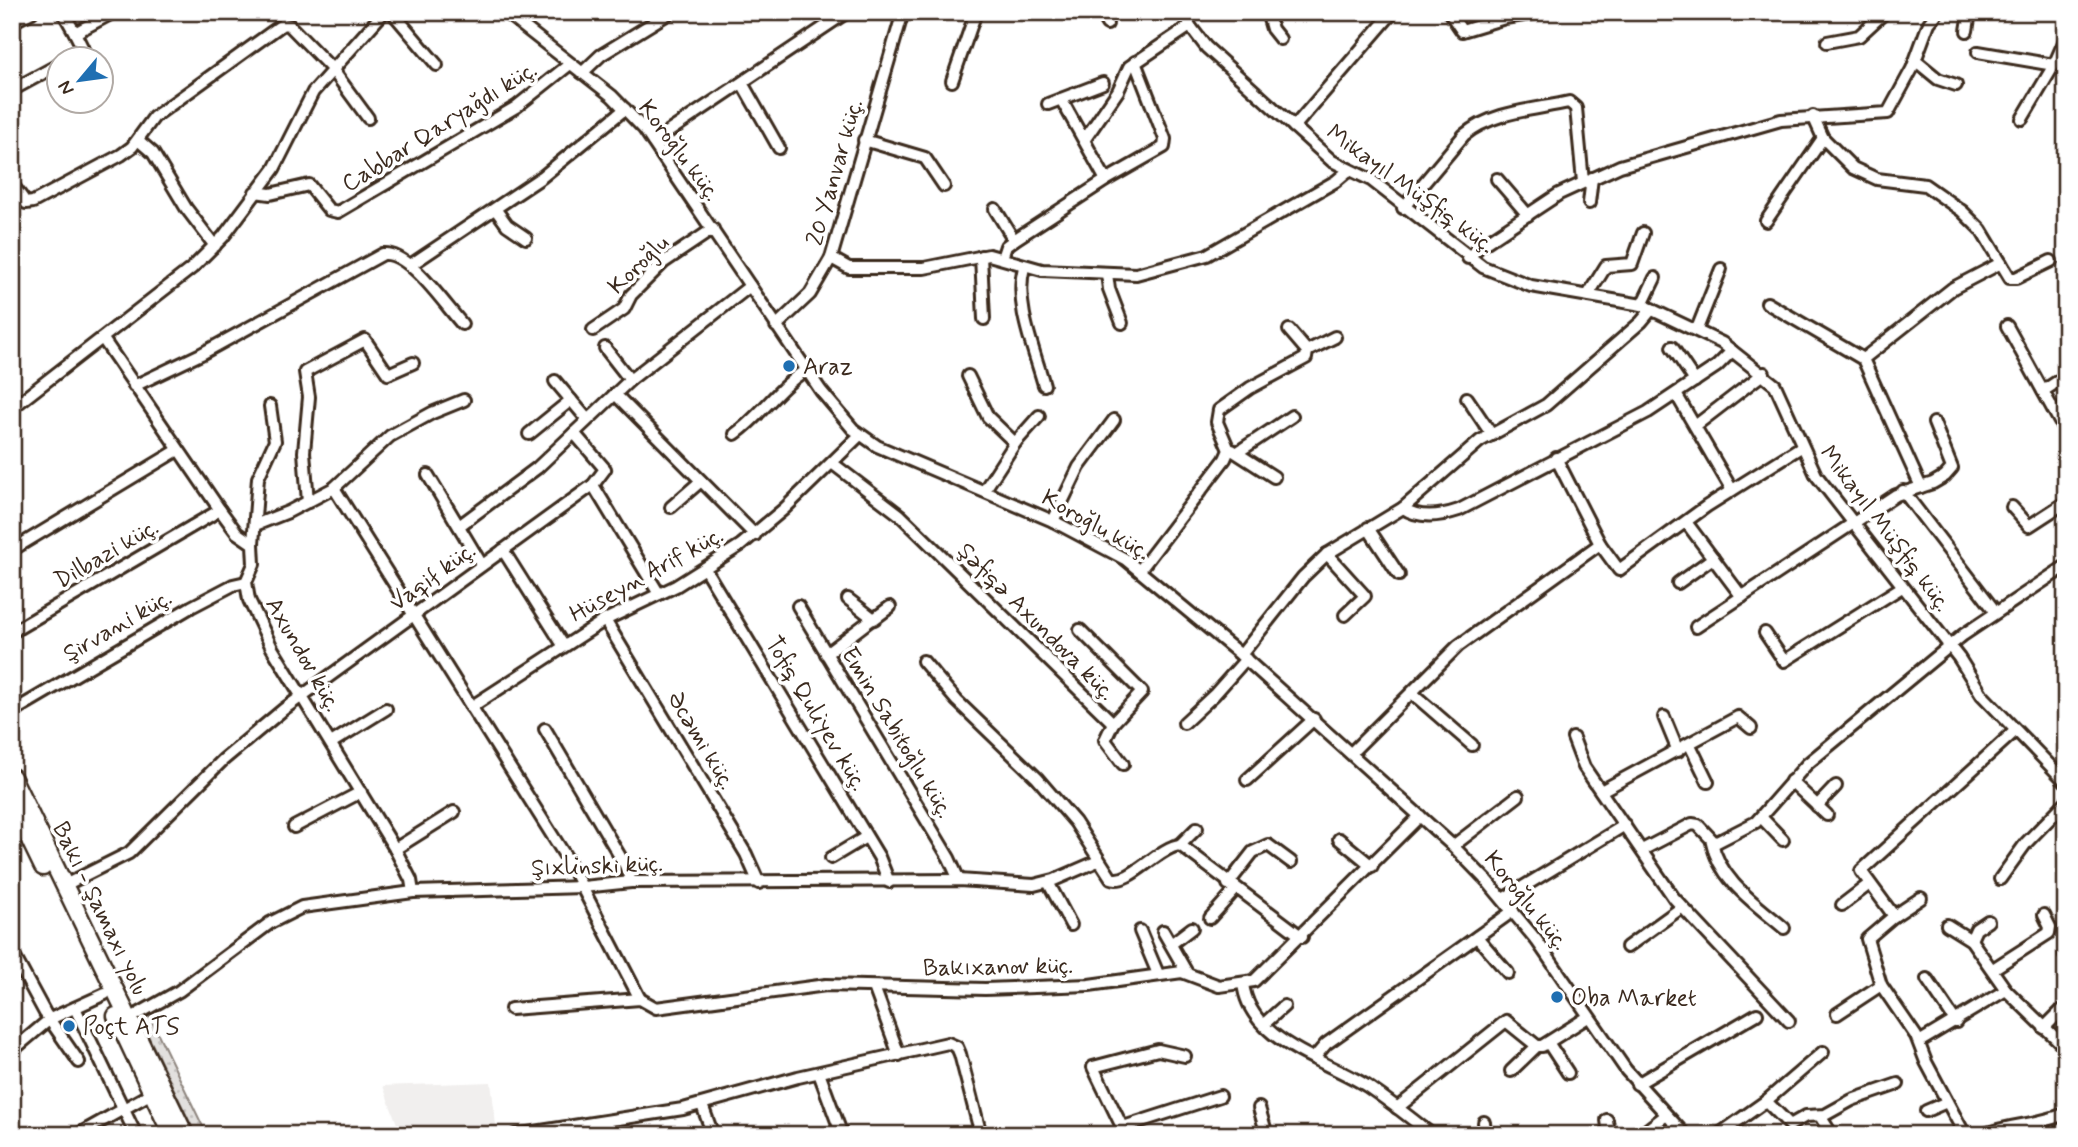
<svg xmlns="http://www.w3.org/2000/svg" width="2078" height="1147" viewBox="0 0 2078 1147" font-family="Mynerve,sans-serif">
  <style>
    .built { fill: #f1efee }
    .green { fill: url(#green-dots); stroke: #8e857e; stroke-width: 2 }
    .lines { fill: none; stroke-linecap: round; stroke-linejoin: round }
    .minor-casing { stroke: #3b2a1e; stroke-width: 16 }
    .highway-casing { stroke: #3b2a1e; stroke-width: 21 }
    .minor { stroke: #fff; stroke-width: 10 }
    .highway { stroke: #fff; stroke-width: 16 }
    .poi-dot { fill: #1f6fb2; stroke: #fff; stroke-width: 2.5 }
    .labels { text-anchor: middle; stroke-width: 7; stroke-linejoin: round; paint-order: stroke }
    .street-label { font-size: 24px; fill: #3b2a1e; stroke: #fff }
    .poi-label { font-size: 24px; fill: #3b2a1e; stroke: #fff; text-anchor: start }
  </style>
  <defs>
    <pattern id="green-dots" width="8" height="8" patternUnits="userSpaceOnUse" patternTransform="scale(1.75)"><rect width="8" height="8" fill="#e2e0de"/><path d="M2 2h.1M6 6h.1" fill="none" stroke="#c3c0be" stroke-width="1.8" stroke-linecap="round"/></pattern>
  </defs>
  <rect width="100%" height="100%" fill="#fff"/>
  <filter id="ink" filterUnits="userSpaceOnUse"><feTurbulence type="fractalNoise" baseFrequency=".0143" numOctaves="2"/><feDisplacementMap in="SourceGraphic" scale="14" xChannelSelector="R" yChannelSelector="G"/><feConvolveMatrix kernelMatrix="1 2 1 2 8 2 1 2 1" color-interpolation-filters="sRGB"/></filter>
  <g filter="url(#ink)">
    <polygon class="built" points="491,1082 497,1134 401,1135 383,1086"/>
    <polygon class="green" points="149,1015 207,1135 196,1135 142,1023"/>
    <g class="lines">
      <defs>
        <g id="minor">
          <polyline points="63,12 75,33"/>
          <polyline points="392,12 437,65"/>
          <polyline points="505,12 612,96 644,129 821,391 853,429 877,446 1053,521 1125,559 1241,655 1453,846 1487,881 1537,941 1626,1070 1685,1135"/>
          <polyline points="1100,12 1107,24"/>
          <polyline points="1186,12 1190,26 1206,47 1332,161 1371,180 1483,267 1531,286 1642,305 1722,343 1775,385 1816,475 1959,658 1982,695 2066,782"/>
          <polyline points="1267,12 1272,29 1280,39"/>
          <polyline points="1449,12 1462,31 1505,18 1542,12"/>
          <polyline points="12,22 32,12"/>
          <polyline points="1967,31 1970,12"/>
          <polyline points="1827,42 1859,36 1885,12"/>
          <polyline points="1978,52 2054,65"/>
          <polyline points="67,60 83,49 75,33 114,12"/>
          <polyline points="1916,61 1938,79 1956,85"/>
          <polyline points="582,73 601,55 671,12"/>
          <polyline points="952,81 976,12"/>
          <polyline points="742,83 779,148"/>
          <polyline points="12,90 60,64"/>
          <polyline points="1061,99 1106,180"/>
          <polyline points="1048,104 1103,83"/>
          <polyline points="1813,116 1823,138 1853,168 1877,179 1925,185 1962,211 1981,230 2010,278 2016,278 2051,261"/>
          <polyline points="2022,119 2054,65 2066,38"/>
          <polyline points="1294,127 1393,12"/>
          <polyline points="1085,139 1118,91 1129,67 1190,26"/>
          <polyline points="138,140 153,153 186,208 215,246"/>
          <polyline points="864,140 925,158 944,186"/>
          <polyline points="653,142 847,12"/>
          <polyline points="1497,179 1528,215"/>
          <polyline points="12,184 26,203 33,202 121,155 132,147 154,117 283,24 289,25 332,69 368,118"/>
          <polyline points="255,192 270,194 309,185 329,210 338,212 516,107 570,64"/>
          <polyline points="1589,203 1592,178"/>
          <path d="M1403 208 1464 135C1493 111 1534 110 1569 102L1576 108 1583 182"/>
          <polyline points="995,209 1014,240"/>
          <polyline points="496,210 507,225 526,238"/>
          <polyline points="1766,221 1823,138"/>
          <polyline points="981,256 984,319"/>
          <polyline points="831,258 849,268 924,268 989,255 1042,270 1136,274 1207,255 1336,181 1349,170"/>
          <polyline points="1002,258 1006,246 1014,240 1106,180 1164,147 1165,139 1135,62"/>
          <polyline points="1468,258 1479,247 1559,194 1620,166 1781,120 1888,113 1912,69 1929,23 1938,12"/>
          <polyline points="412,264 542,177 625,109"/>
          <path d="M1024 267C1014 304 1034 349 1044 385"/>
          <polyline points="1107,274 1109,289 1122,323"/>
          <polyline points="1588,295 1606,266 1632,264 1643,233"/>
          <polyline points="1767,303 1863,359 1921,487"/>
          <polyline points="1642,305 1655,278"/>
          <polyline points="776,326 810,294 831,258 903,12"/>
          <polyline points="2007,326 2066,433"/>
          <polyline points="1697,329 1721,269"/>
          <polyline points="593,330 624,309 631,295 664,262 713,229"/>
          <polyline points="103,339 220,510 237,533 253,544 254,564 246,582 249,600 272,648 395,849 411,880 413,892"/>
          <polyline points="1672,347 1695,381"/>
          <polyline points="605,348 630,380"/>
          <polyline points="1307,351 1335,337"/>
          <polyline points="1863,359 1953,288 2001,263"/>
          <polyline points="968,376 988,417 1015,443 984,491"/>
          <polyline points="555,381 587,419"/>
          <path d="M134 386 201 354 383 254C409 251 445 305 462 324"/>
          <polyline points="2043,391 2066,376"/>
          <polyline points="615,394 755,535"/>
          <polyline points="1676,394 1732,490"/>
          <polyline points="1467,398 1492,435"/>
          <polyline points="12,408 192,268 223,237 274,169 313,92 384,12"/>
          <polyline points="1695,426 1764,373"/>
          <polyline points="529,434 571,400"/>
          <path d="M735 434C762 415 778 387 806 370"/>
          <polyline points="1015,443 1039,416"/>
          <polyline points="1232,450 1274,477"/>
          <polyline points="1238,452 1292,416"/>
          <polyline points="1556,458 1600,544 1619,570 1707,506 1801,447"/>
          <polyline points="832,463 900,515 1113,723 1142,692 1080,630"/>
          <polyline points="428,475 482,565"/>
          <polyline points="593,485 659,594"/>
          <polyline points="334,488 569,862 640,999"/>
          <polyline points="1903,491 1995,611"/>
          <polyline points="308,502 304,452 309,397 305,372 365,340 388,374 413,363"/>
          <polyline points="671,507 701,481"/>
          <polyline points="2012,507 2029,526 2066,502"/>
          <path d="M1403 508C1419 519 1441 516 1459 510L1648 412 1717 366 1732 351"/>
          <polyline points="1053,521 1079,467 1114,420"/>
          <polyline points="1686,522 1742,597"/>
          <polyline points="255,525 288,512 334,488 390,436 432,413 464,400"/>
          <polyline points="459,526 537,468 574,433"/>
          <polyline points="1368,528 1399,575"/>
          <polyline points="253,544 258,478 275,441 270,406"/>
          <polyline points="12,550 178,450"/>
          <polyline points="503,550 563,645"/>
          <polyline points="1327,554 1365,596 1345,615"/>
          <polyline points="705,569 879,857 889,882"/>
          <polyline points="1140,570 1225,459 1229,450 1217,422 1219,410 1250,388 1306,358 1307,351 1289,330"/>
          <polyline points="1678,583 1713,558"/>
          <polyline points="848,599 874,619 890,607"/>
          <polyline points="798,606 949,858 959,880"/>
          <polyline points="605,620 746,854 759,883"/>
          <polyline points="1696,627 1896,495 1933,483 1945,476 1952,468 1934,423"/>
          <polyline points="12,632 220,510"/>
          <polyline points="1765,633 1784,661 1902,587"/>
          <polyline points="826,654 872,619"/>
          <polyline points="1241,655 1303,577 1327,554 1403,508 1480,441 1546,405 1641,322 1652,309"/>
          <path d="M923 661 957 701 1037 778 1075 822 1111 878C1129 886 1158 847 1180 845L1302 937"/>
          <polyline points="1412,693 1472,745"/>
          <polyline points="471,707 605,620 676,586 741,545 784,509 860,435"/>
          <polyline points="12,712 191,607 233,585 246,582"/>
          <polyline points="1664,717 1678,751"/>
          <polyline points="1113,723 1105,740 1123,764"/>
          <polyline points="1184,723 1214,695 1246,659"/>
          <polyline points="545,729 625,865 631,882"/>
          <polyline points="1573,738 1584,767 1674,898 1789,1021"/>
          <polyline points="331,743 386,709"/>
          <polyline points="1690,745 1708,782"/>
          <polyline points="1351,753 1458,646 1600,544"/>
          <polyline points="1247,780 1314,719"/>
          <polyline points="1791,781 1827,815"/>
          <polyline points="1601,791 1738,717 1751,728"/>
          <polyline points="1817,806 1836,786"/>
          <polyline points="1761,817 1783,840"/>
          <polyline points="294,827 361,792"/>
          <polyline points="1339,839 1372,866"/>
          <path d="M1712 842C1719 880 1756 904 1784 928"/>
          <polyline points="1180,845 1197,828"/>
          <polyline points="1453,846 1518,796"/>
          <polyline points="395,849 454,812"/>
          <polyline points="1642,850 1692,824 1698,825 1715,843 1756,822 1807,764 1963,635 2066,566"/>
          <polyline points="831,858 866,837"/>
          <polyline points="2000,879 2026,843 2066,802"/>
          <polyline points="1048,882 1071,925"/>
          <polyline points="1228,884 1253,852 1268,845 1291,862"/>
          <polyline points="65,885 129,853 223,760 284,709 593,485 605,469 574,433 630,380 750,286"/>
          <polyline points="1503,899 1625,825"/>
          <polyline points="1842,905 1868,885"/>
          <polyline points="1894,916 1921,898"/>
          <polyline points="1210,918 1236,889"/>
          <polyline points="1947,925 1971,940 2006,990 2066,1048"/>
          <polyline points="1140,931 1158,974"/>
          <polyline points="1163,931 1187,973"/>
          <polyline points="1477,937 1508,973"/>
          <polyline points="1971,940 1976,929 1988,921"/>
          <polyline points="1171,944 1192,928"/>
          <polyline points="1627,947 1681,908"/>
          <polyline points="12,952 45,1013 79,1062"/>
          <polyline points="2065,955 2066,955"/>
          <polyline points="1993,969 2049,933 2050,927 2044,915"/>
          <polyline points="1927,979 1956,1022"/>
          <path d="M1243 983C1249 1042 1325 1059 1367 1086 1389 1101 1411 1118 1432 1135"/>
          <polyline points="874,987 899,1055"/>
          <polyline points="75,1008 136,1135"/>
          <polyline points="511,1009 640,999 656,1008 826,985 985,989 1089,985 1182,972 1219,986 1254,981 1420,816"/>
          <polyline points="1837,1014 1881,985"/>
          <polyline points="129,1019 179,991 270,923 302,907 413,892 583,887 631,882 959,880 1034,885 1054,880 1098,861"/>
          <polyline points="1264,1024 1284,1006"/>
          <polyline points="2044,1028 2062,1010"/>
          <polyline points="1919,1042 2006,990"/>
          <polyline points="1549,1044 1568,1073"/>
          <polyline points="12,1051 50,1019 105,994"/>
          <polyline points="1314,1058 1326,1044 1513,911"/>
          <polyline points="1511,1071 1537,1046"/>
          <polyline points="819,1073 842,1135"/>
          <polyline points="1637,1084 1757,1014"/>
          <polyline points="1766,1101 1790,1125 1806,1116 1825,1115 1852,1100 1898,1084"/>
          <polyline points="702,1105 713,1135"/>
          <polyline points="1259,1108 1267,1135"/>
          <polyline points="1397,1108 1506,1021 1537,1046 1542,1046 1588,1017"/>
          <polyline points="1926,1111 1947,1102"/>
          <polyline points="1820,1116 1832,1135"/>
          <polyline points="1607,1120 1609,1135"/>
          <polyline points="1484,1122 1485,1135"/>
          <polyline points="1123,1127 1220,1096"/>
          <polyline points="77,1135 152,1093"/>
          <polyline points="515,1135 683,1109 798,1077 948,1043 957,1047 960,1054 981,1135"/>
          <polyline points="1126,1135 1093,1067 1158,1050 1185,1056"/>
          <polyline points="1640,1135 1665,1116"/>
          <polyline points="1718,1135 1766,1101 1823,1052"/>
          <polyline points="1965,1135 1926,1062 1916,1036 1881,985 1867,939 1894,916 1861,871 2015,731"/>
          <path d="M1983 1135C2010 1123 2039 1126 2066 1113"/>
        </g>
        <g id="highway">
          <polyline points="12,777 185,1135"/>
          <polyline points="12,803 43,867"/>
          <polyline points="116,1016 172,1135"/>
        </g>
      </defs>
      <use href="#minor" class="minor-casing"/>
      <use href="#highway" class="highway-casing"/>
      <use href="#minor" class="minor"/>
      <use href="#highway" class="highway"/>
    </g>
  </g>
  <g class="poi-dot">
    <circle cx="789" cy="366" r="7"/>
    <circle cx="1557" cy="997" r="7"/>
    <circle cx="69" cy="1026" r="7"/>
  </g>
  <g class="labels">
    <g class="street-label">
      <text transform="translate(439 126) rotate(-32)" y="8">Cabbar Qaryağdı küç.</text>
      <text transform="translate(680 150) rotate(53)" y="8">Koroğlu küç.</text>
      <text transform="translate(834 172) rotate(-74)" y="8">20 Yanvar küç.</text>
      <text transform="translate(1411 188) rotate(36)" y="8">Mikayıl Müşfiq küç.</text>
      <text transform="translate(638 264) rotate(-44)" y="8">Koroğlu</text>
      <text transform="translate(1096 524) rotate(29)" y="8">Koroğlu küç.</text>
      <text transform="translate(1886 528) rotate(53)" y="8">Mikayıl Müşfiq küç.</text>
      <text transform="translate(106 553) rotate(-30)" y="8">Dilbazi küç.</text>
      <text transform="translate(646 574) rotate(-29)" y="8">Hüseyn Arif küç.</text>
      <text transform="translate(432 576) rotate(-36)" y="8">Vaqif küç.</text>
      <text transform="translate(1037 621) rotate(45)" y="8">Şəfiqə Axundova küç.</text>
      <text transform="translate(117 625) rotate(-30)" y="8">Şirvani küç.</text>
      <text transform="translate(304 654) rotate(60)" y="8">Axundov küç.</text>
      <text transform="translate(817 713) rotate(59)" y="8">Tofiq Quliyev küç.</text>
      <text transform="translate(898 732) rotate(59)" y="8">Emin Sabitoğlu küç.</text>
      <text transform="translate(702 740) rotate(59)" y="8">Əcəmi küç.</text>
      <text transform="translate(597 865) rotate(-2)" y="8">Şıxlinski küç.</text>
      <text transform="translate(1527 900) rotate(51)" y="8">Koroğlu küç.</text>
      <text transform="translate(101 908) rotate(64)" y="8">Bakı - Şamaxı yolu</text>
      <text transform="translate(998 966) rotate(-1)" y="8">Bakıxanov küç.</text>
    </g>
    <g class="poi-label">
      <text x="803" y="374">Araz</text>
      <text x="1571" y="1005">Oba Market</text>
      <text x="83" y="1034">Poçt ATS</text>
    </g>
  </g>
  <rect width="2078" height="1147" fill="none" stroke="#fff" stroke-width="42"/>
  <rect x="21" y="21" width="2036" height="1105" fill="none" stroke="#3b2a1e" stroke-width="2.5" filter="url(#ink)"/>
  <g transform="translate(80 80) rotate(241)"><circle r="33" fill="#ffffff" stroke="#b1aaa5" stroke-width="2"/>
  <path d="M0-5L12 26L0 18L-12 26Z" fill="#1f6fb2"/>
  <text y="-10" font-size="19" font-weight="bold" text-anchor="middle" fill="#3b2a1e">N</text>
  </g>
</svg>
